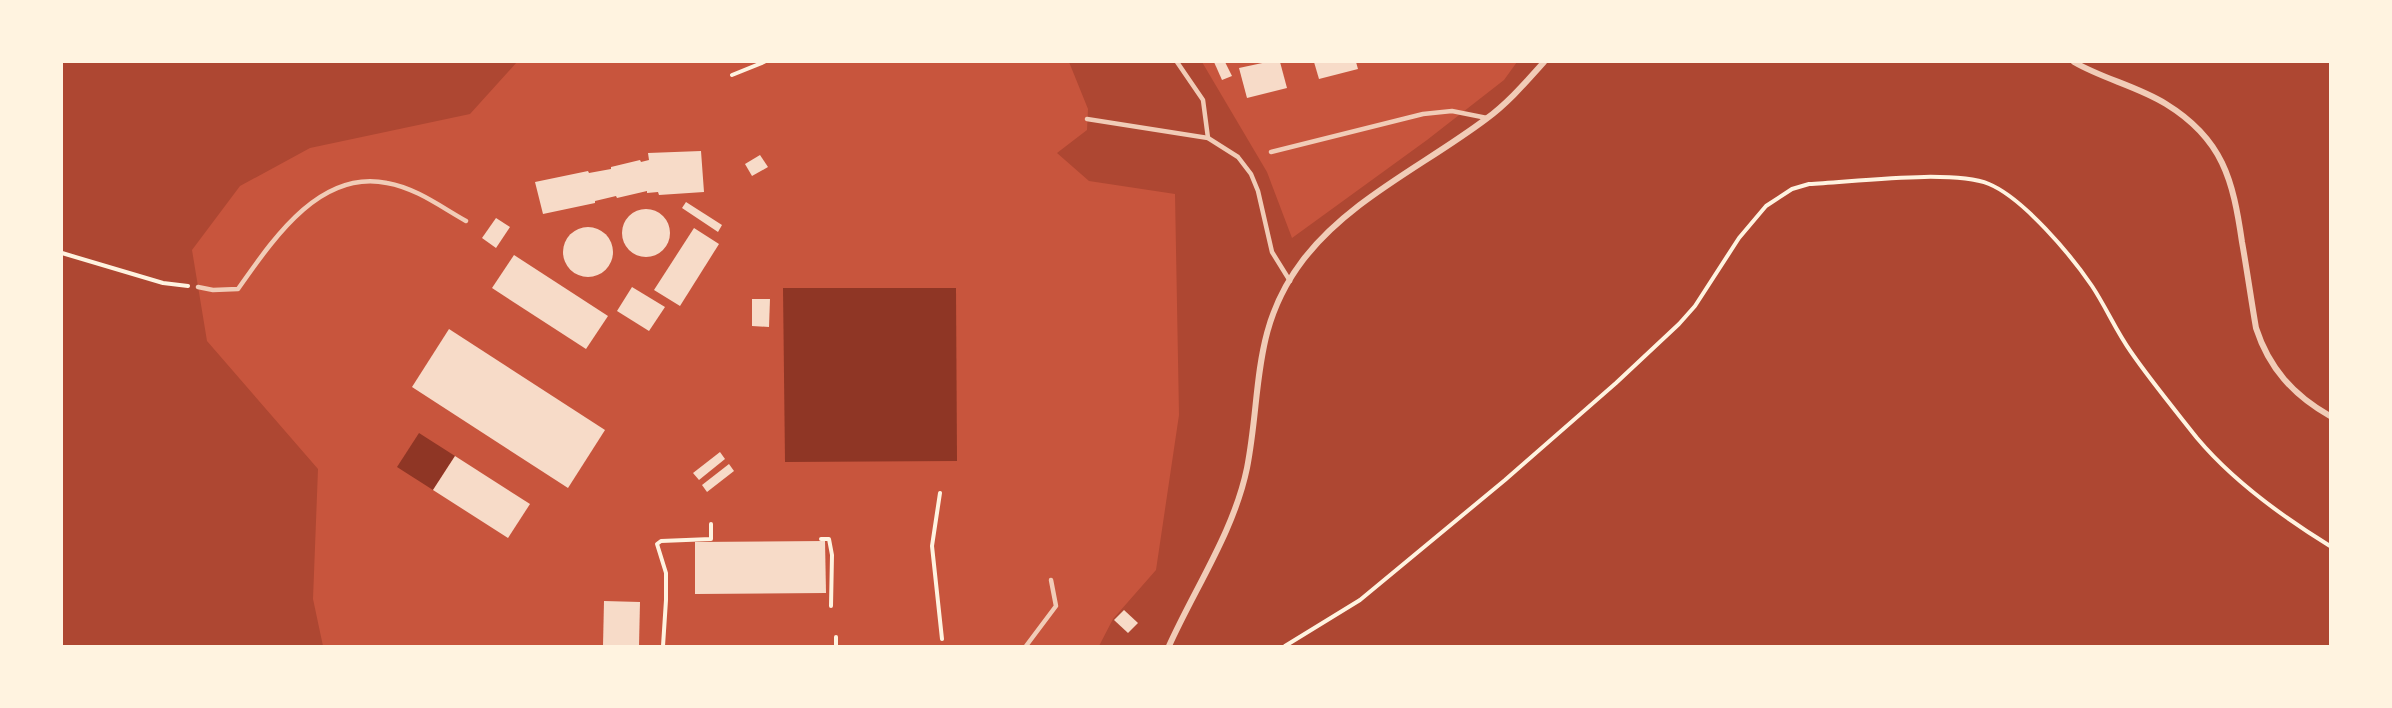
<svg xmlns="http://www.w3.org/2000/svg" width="2392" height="708" viewBox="0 0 2392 708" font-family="'Public Sans',sans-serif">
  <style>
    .green { fill: #ae4732 }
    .water { fill: #8f3625 }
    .building { fill: #f7dbc8 }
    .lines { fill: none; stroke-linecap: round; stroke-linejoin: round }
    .path { stroke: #fff3e0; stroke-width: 4 }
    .service { stroke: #f1ccb7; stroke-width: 4.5 }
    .minor { stroke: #f1ccb7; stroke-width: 6 }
  </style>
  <rect width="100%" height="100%" fill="#c8553d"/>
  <g class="green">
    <polygon points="62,62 517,62 470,114 310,148 240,186 192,250 207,341 318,469 313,599 323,646 62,646"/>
    <polygon points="1069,62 1202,62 1267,172 1292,238 1427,140 1504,80 1517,62 2330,62 2330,646 1099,646 1113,619 1156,570 1179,415 1175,194 1089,181 1057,153 1087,130 1088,109"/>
  </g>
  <g class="water">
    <polygon points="783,288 956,288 957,461 785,462"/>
    <polygon points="419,433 455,456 433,490 397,467"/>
  </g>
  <g class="building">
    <polygon points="1214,62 1225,62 1232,76 1222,80"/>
    <polygon points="1267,62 1280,62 1287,88 1247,98 1239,68"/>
    <polygon points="1314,62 1356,62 1358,69 1319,79"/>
    <polygon points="701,151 704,192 659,195 658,192 647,193 647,191 617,198 616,196 595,201 595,203 543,214 535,182 588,171 589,173 611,169 611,167 640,160 641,162 649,160 648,153"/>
    <polygon points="760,155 768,167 752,176 745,164"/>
    <polygon points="686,202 722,225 718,232 682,208"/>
    <circle cx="646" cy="233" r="24"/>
    <polygon points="496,218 510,227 496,248 482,238"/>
    <circle cx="588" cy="252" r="25"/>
    <polygon points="694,228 719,244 680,306 654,290"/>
    <polygon points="514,255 608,316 586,349 492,288"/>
    <polygon points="632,287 665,307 649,331 617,311"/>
    <polygon points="752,299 770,299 769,327 752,326"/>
    <polygon points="449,329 605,430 568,488 412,387"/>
    <polygon points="720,452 725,459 699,480 693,473"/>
    <polygon points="455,456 530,504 508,538 433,490"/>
    <polygon points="729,464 734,471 707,492 702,485"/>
    <polygon points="825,541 826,593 695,594 695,542"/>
    <polygon points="604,601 640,602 639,646 603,646"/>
    <polygon points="1124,610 1138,623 1128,633 1114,620"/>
  </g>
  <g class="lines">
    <g class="path">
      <polyline points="732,75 764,62"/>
      <polyline points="62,253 163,283 188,286"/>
      <polyline points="940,493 932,546 942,639"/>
      <polyline points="821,539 829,539 832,555 831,606"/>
      <polyline points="836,637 836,646"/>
      <polyline points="663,646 666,600 666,573 657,544 661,541 711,539 711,524"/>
      <path d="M1285 646 1360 600 1505 480 1616 383 1679 324 1695 306 1739 238 1766 206 1792 189 1809 184C1853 182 1951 169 1989 184 2023 198 2071 255 2092 286 2106 307 2116 331 2131 352 2151 381 2175 410 2197 438 2233 481 2283 517 2330 546"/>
    </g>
    <g class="service">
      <polyline points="1177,62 1203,100 1208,138"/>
      <polyline points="1087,119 1208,138 1238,157 1251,174 1258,191 1272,252 1290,281"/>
      <polyline points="1271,152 1423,114 1452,111 1487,118"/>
      <path d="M198 287 213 290 238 289C272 241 319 169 387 183 416 188 441 207 466 221"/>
      <polyline points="1026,646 1056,606 1051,580"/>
    </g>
    <g class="minor">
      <path d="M2074 62C2103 79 2137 86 2166 104 2223 139 2233 180 2242 242 2247 270 2251 299 2256 328 2269 368 2293 395 2330 416"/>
      <path d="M1169 646C1195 588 1234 531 1247 468 1262 391 1251 328 1303 260 1350 199 1425 165 1486 119 1508 103 1526 82 1544 62"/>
    </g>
  </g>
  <rect width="2392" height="708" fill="none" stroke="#fff3e0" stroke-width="126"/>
</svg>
